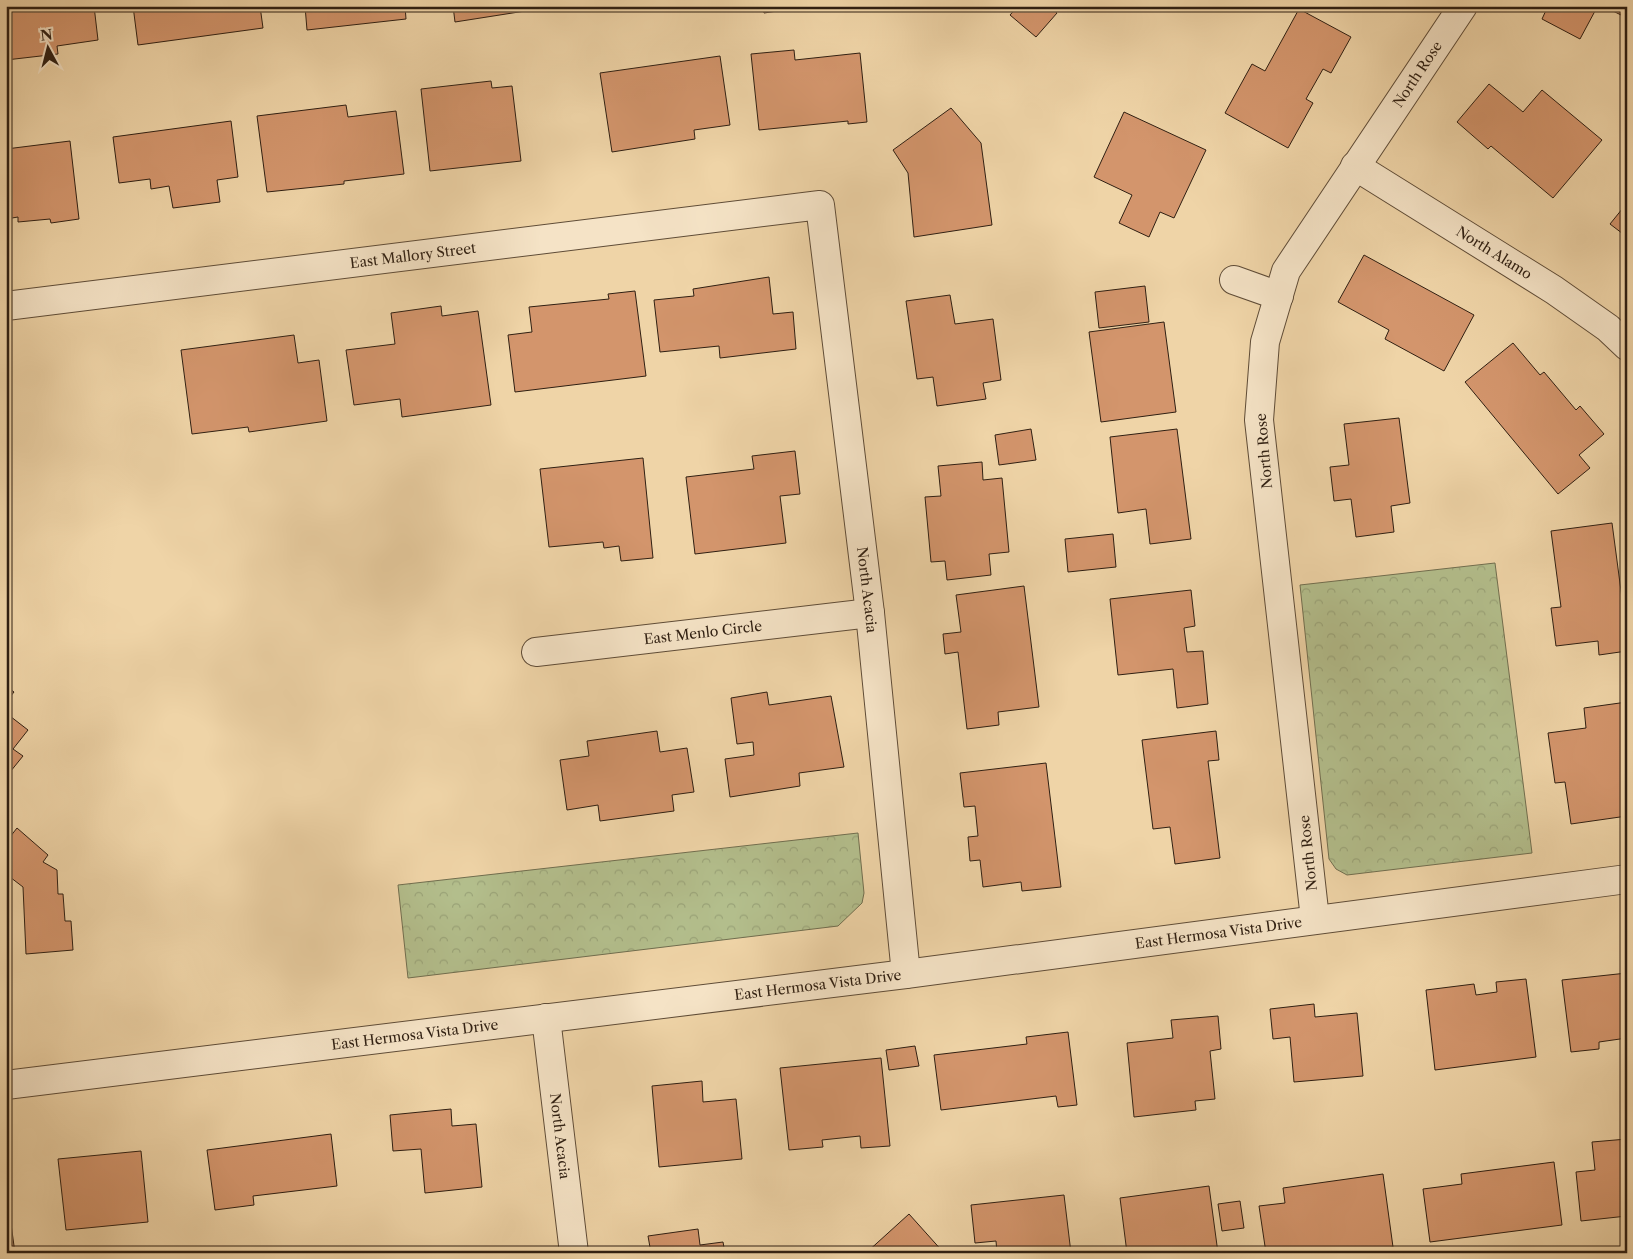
<svg xmlns="http://www.w3.org/2000/svg" width="1633" height="1259" font-family="'Libre Caslon Text',serif">
  <style>
    .forest { fill: url(#forest-crowns); stroke: #716e4f }
    .building { fill: #d3956c; stroke: #2f1f12 }
    .lines { fill: none; stroke-linecap: round; stroke-linejoin: round }
    .minor-casing { stroke: #5f4c37; stroke-width: 30 }
    .minor { stroke: #f5e3c6; stroke-width: 28 }
    .labels { text-anchor: middle; dominant-baseline: central; stroke-width: 4.5; stroke-linejoin: round; paint-order: stroke }
    .street-label { font-size: 14px; fill: #2f1f12; stroke: #f5e3c6 }
  </style>
  <defs>
    <pattern id="forest-crowns" width="20" height="18" patternUnits="userSpaceOnUse" patternTransform="scale(1.25)"><rect width="20" height="18" fill="#b3be8c"/><path d="M2 6a3 3 0 1 1 6 0M12 15a3 3 0 1 1 6 0" fill="none" stroke="#9aa378"/></pattern>
  </defs>
  <rect width="100%" height="100%" fill="#efd4a7"/>
  <filter id="stains"><feTurbulence type="fractalNoise" baseFrequency=".004" numOctaves="4"/><feColorMatrix values="0 0 0 0 .2 0 0 0 0 .09 0 0 0 0 .02 0 0 0 .5 -.17"/></filter>
  <radialGradient id="worn" r=".72"><stop offset=".6" stop-color="#630" stop-opacity="0"/><stop offset="1" stop-color="#630" stop-opacity=".3"/></radialGradient>
  <path class="forest" d="M1495,563L1532,853L1347,875L1336,869L1329,859L1300,585Z
    M858,833L864,893L862,903L838,926L408,978L398,885Z"/>
  <path class="building" d="M6,6H94L98,40L57,46L58,54L6,60Z
    M133,6H260L263,28L138,45Z
    M305,6H405L406,19L307,30Z
    M453,6H537L538,9L455,22Z
    M763,6H810L764,13Z
    M1018,6H1049L1057,13L1036,37L1010,15Z
    M1548,6H1585L1595,11L1580,39L1542,19Z
    M1603,6H1627V18Z
    M1299,9L1351,37L1331,73L1323,69L1306,99L1313,103L1288,148L1225,113L1252,64L1265,71Z
    M794,50L795,60L860,53L867,122L848,124V121L759,130L751,54Z
    M720,56L730,125L694,130L695,139L612,152L600,73Z
    M491,81L492,88L512,86L521,161L430,171L421,89Z
    M1489,84L1523,112L1542,90L1602,140L1553,198L1491,146L1488,149L1457,122Z
    M346,105L348,117L396,111L404,174L344,181V184L267,192L257,116Z
    M951,108L981,143L992,225L914,237L908,173L893,150Z
    M1124,112L1206,150L1174,218L1160,212L1149,237L1119,223L1132,195L1094,177Z
    M231,121L238,177L217,180L220,202L173,208L169,186L151,189L150,179L119,183L113,137Z
    M70,141L79,219L51,223L50,219L18,222V217L6,219V149Z
    M1627,203V237L1610,224Z
    M1364,255L1474,315L1444,371L1385,339L1389,330L1338,302Z
    M769,277L773,314L793,312L796,349L720,358L719,346L660,352L654,300L694,296L693,289Z
    M1145,286L1149,322L1099,328L1095,292Z
    M635,291L646,376L515,392L508,335L532,332L529,307L609,299L608,294Z
    M950,295L955,324L993,319L1001,380L983,383L986,399L937,406L933,377L917,379L906,301Z
    M441,306L442,316L478,311L491,405L402,417L400,399L354,405L346,350L395,344L391,313Z
    M1164,322L1176,412L1101,422L1089,332Z
    M294,335L298,363L319,360L327,421L249,432L248,427L192,434L181,350Z
    M1513,343L1540,375L1544,372L1576,410L1580,406L1604,434L1579,455L1590,468L1558,494L1465,382Z
    M1399,418L1410,503L1391,506L1394,532L1356,537L1351,499L1334,501L1330,467L1349,465L1344,424Z
    M1031,429L1036,460L999,465L995,435Z
    M1177,429L1191,539L1150,544L1146,509L1118,513L1110,437Z
    M795,451L800,494L780,496L786,543L695,554L686,477L754,469L752,456Z
    M643,458L653,558L621,561L619,546L604,548L603,542L549,547L540,469Z
    M982,462L983,480L1002,478L1009,552L989,554L991,575L947,580L945,561L931,562L925,497L941,496L938,466Z
    M1612,523L1623,606H1627V651L1599,655L1598,641L1556,646L1551,608L1561,607L1551,531Z
    M1113,534L1116,567L1068,572L1065,539Z
    M1024,586L1039,707L998,712L999,725L967,729L958,652L945,654L943,634L961,632L956,595Z
    M1191,590L1195,626L1184,628L1187,652L1203,651L1208,704L1177,708L1173,669L1118,675L1110,599Z
    M6,686L14,692L6,702Z
    M767,692L769,705L831,696L844,767L799,773L800,786L730,797L725,759L754,755L753,742L737,744L731,698Z
    M1627,702V816L1571,824L1565,782L1555,783L1548,733L1586,728L1584,708Z
    M6,713L28,730L13,749L23,756L6,777Z
    M657,731L660,752L687,748L694,792L672,795L674,811L600,821L598,805L567,810L560,760L589,756L587,741Z
    M1216,731L1219,760L1208,761L1220,858L1175,864L1170,827L1153,829L1142,740Z
    M1046,763L1061,887L1022,891L1021,882L983,887L980,860L970,861L968,837L978,836L975,806L964,807L960,773Z
    M17,828L48,855L43,862L57,870L58,894H63L65,921H71L73,950L26,954L23,887L6,874V842Z
    M1627,973V1038L1599,1042V1049L1571,1052L1562,980Z
    M1526,979L1536,1057L1435,1070L1426,990L1474,984L1476,995L1497,992L1496,982Z
    M1314,1004L1315,1017L1357,1013L1363,1076L1294,1082L1290,1037L1273,1039L1270,1009Z
    M1218,1016L1221,1049L1210,1051L1215,1099L1195,1101L1196,1110L1134,1117L1127,1043L1173,1038L1171,1020Z
    M1068,1032L1077,1105L1058,1107L1056,1096L941,1110L934,1055L1027,1044L1026,1037Z
    M915,1046L919,1066L889,1070L886,1050Z
    M881,1058L890,1146L861,1148L860,1136L822,1140L823,1147L789,1150L780,1068Z
    M702,1081L703,1102L736,1099L742,1159L659,1167L652,1086Z
    M451,1109L452,1126L476,1124L482,1187L425,1193L421,1149L393,1151L390,1115Z
    M331,1134L337,1186L253,1196L254,1205L215,1210L207,1150Z
    M1627,1139V1216L1581,1221L1576,1172L1595,1170L1592,1142Z
    M141,1151L148,1222L66,1230L58,1159Z
    M1554,1162L1562,1225L1430,1242L1423,1189L1462,1184L1461,1174Z
    M1383,1174L1393,1247L1353,1253H1266L1259,1206L1285,1203L1283,1188Z
    M1209,1186L1218,1253H1127L1120,1198Z
    M6,1188L15,1253H6Z
    M1064,1195L1071,1253H997L996,1241L975,1243L971,1205Z
    M1240,1201L1244,1228L1222,1231L1218,1204Z
    M909,1214L944,1253H866Z
    M698,1229L700,1245L723,1242L725,1253H651L648,1236Z"/>
  <g class="lines">
    <g class="minor-casing">
      <g id="minor">
        <path id="s1" d="M1355,166L1554,290L1608,328L1627,346"/>
        <path d="M1234,280L1279,296"/>
        <path id="s2" d="M6,306L820,205L870,613L906,974"/>
        <path id="s3" d="M536,652L870,613"/>
        <path id="s4" d="M1315,919L1259,420L1265,342L1286,271L1463,6"/>
        <path id="s5" d="M546,1018L574,1253"/>
        <path id="s6" d="M6,1085L906,974L1627,879"/>
      </g>
    </g>
    <use href="#minor" class="minor"/>
  </g>
  <g class="labels">
    <g class="street-label">
      <text stroke="none"><textPath href="#s4" startOffset="891">North Rose</textPath></text>
      <text stroke="none"><textPath href="#s1" startOffset="164">North Alamo</textPath></text>
      <text stroke="none"><textPath href="#s2" startOffset="410">East Mallory Street</textPath></text>
      <text transform="translate(1264 451) rotate(-95)">North Rose</text>
      <text stroke="none"><textPath href="#s2" startOffset="1208">North Acacia</textPath></text>
      <text stroke="none"><textPath href="#s3" startOffset="168">East Menlo Circle</textPath></text>
      <text transform="translate(1308 853) rotate(-96)">North Rose</text>
      <text stroke="none"><textPath href="#s6" startOffset="1222">East Hermosa Vista Drive</textPath></text>
      <text stroke="none"><textPath href="#s6" startOffset="818">East Hermosa Vista Drive</textPath></text>
      <text stroke="none"><textPath href="#s6" startOffset="412">East Hermosa Vista Drive</textPath></text>
      <text stroke="none"><textPath href="#s5" startOffset="119">North Acacia</textPath></text>
    </g>
  </g>
  <rect width="1633" height="1259" fill="none" stroke="#efd4a7" stroke-width="25"/>
  <rect x="8" y="8" width="1618" height="1244" fill="none" stroke="#2f1f12" stroke-width="2.5"/>
  <rect x="12" y="12" width="1608" height="1234" fill="none" stroke="#2f1f12"/>
  <g transform="translate(48 48) rotate(353)" stroke="#f5e3c6" stroke-width="4" paint-order="stroke">
  <path d="M0-4L9 19L0 12L-9 19Z" fill="#2f1f12"/>
  <text y="-8" font-size="14" font-weight="bold" text-anchor="middle" fill="#2f1f12">N</text>
  </g>
  <rect width="100%" height="100%" filter="url(#stains)"/>
  <rect width="100%" height="100%" fill="url(#worn)"/>
</svg>
